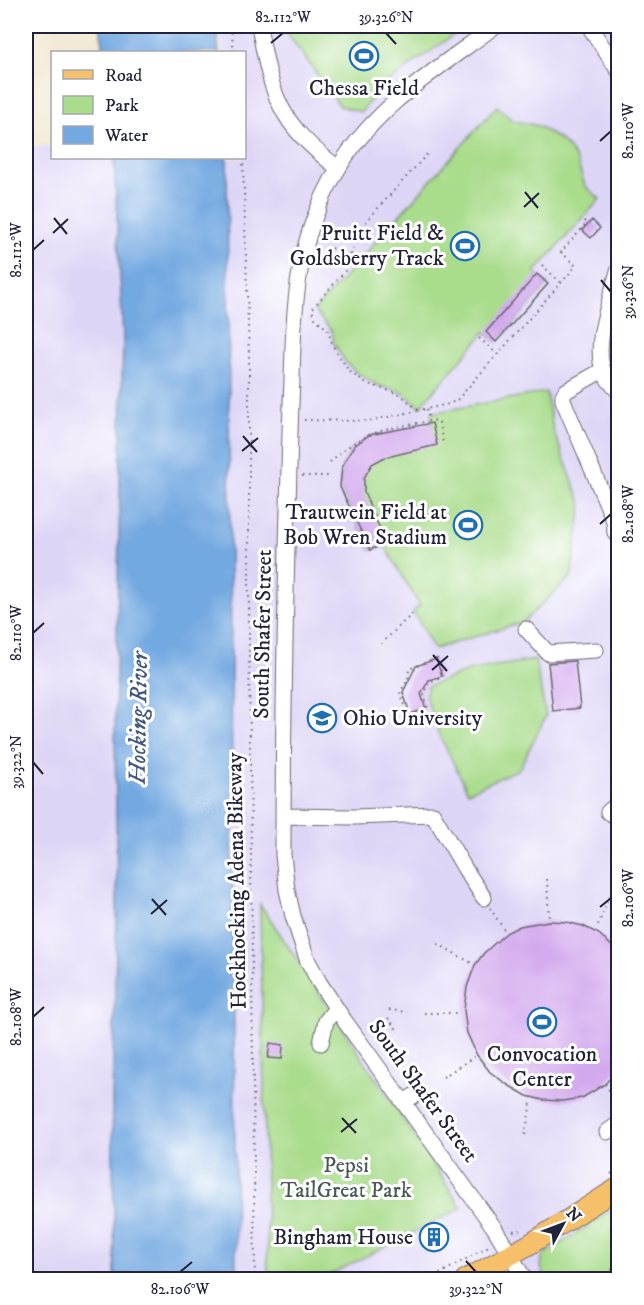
<svg xmlns="http://www.w3.org/2000/svg" width="644" height="1305" font-family="'IM FELL DW Pica',serif">
  <style>
    .built { fill: #ddd5f6 }
    .green { fill: #a9dc8b; stroke: #667f63; stroke-width: 1.5 }
    .water { fill: #73a9e1; stroke: #4a668e; stroke-width: 1.5 }
    .lines { fill: none; stroke-linecap: round; stroke-linejoin: round }
    .stream { stroke: #73a9e1; stroke-width: 3 }
    .building { fill: #d3a9ee }
    .minor-casing { stroke: #6a676f; stroke-width: 17 }
    .major-casing { stroke: #6a676f; stroke-width: 22 }
    .path { stroke: #6a676f; stroke-width: 2; stroke-dasharray: 1.5 4.5; stroke-linecap: butt }
    .minor { stroke: #fff; stroke-width: 15 }
    .major { stroke: #f6c06b; stroke-width: 20 }
    .ticks { fill: none; stroke: #22223b; stroke-width: 2 }
    .labels { text-anchor: middle; dominant-baseline: central; stroke-width: 6; stroke-linejoin: round; paint-order: stroke }
    .poi-label { font-size: 22px; fill: #22223b; stroke: #fff; text-anchor: end }
    .street-label { font-size: 22px; fill: #22223b; stroke: #fff }
    .park-label { font-size: 22px; fill: #4a5a53; stroke: #fff }
    .water-label { font-size: 24px; font-style: italic; fill: #42587d; stroke: #fff }
    .neatline { fill: none; stroke: #22223b; stroke-width: 2 }
    .ticks-label { font-size: 15px; text-anchor: middle; fill: #22223b }
  </style>
  <rect width="100%" height="100%" fill="#fff"/>
  <filter id="ink" filterUnits="userSpaceOnUse"><feTurbulence type="fractalNoise" baseFrequency=".0167" numOctaves="2"/><feDisplacementMap in="SourceGraphic" scale="12" xChannelSelector="R" yChannelSelector="G"/><feConvolveMatrix kernelMatrix="1 2 1 2 8 2 1 2 1" color-interpolation-filters="sRGB"/></filter>
  <filter id="wash" filterUnits="userSpaceOnUse"><feTurbulence type="fractalNoise" baseFrequency=".008" numOctaves="4" result="noise"/><feDisplacementMap in="SourceGraphic" scale="24" xChannelSelector="R" yChannelSelector="G"/><feGaussianBlur stdDeviation="1.35" result="paint"/><feColorMatrix in="noise" values="0 0 0 0 0 0 0 0 0 0 0 0 0 0 0 0 0 1.4 0 .05"/><feComposite in="paint" operator="in"/></filter>
  <g filter="url(#wash)">
    <rect width="100%" height="100%" fill="#f1e8d0"/>
    <path class="built" d="M219,26H618V1279H26V147L52,146V158H244V52H222Z"/>
    <path class="green" d="M282,26H466L382,86L361,112L340,106Z
      M497,106L512,120L538,126L559,139L569,149L577,161L585,186L600,199L535,272L548,284L496,342L485,332L420,407L402,392L379,386L356,372L345,362L334,343L332,331L314,311Z
      M546,392L553,430L582,505L571,577L523,622L434,649L413,611L420,606L385,546L370,550L340,487L342,466L354,446L432,423L431,413Z
      M535,660L546,716L519,769L468,792L438,732L425,695L428,686L471,670Z
      M260,904L462,1208L321,1279H268Z
      M618,1206V1279H546C541,1271 539,1263 544,1254Z"/>
    <path class="water" d="M100,26H216L219,52H104Z
      M114,158H227L236,1279H115L112,1100L117,911L115,727L123,337Z"/>
    <g class="lines">
      <path class="stream" d="M230,809L244,808"/>
    </g>
    <g id="blocks">
      <path class="building" d="M592,220L600,228L591,238L582,230Z
        M537,274L548,284L496,342L486,332Z
        M432,423L437,445L383,458L372,464L364,478V492L386,543L370,550L340,487L342,466L354,446L369,435Z
        M436,659L442,676L429,680L421,694L426,709L410,714L403,692L416,666Z
        M575,661L580,708L553,711L548,663Z
        M549,921L566,922L583,926L599,934L618,952V1069L605,1084L582,1098L562,1101L543,1100L527,1096L508,1085L490,1072L477,1055L467,1033L464,1010L467,987L475,965L484,953L506,933L520,926Z
        M270,1043L283,1045L282,1059L268,1058Z
        M440,1228L446,1239L429,1247L423,1236Z"/>
    </g>
  </g>
  <g filter="url(#ink)">
    <use href="#blocks" fill-opacity="0" stroke="#6a676f" stroke-width="1.5"/>
    <g class="lines">
      <g class="minor-casing">
        <path id="minor" d="M259,26C272,96 278,123 338,168
          M495,26C439,68 374,107 338,169C296,239 294,301 292,380C290,423 289,465 288,508C285,623 283,739 283,855L287,890L293,916L307,959L319,982L344,1020L495,1229L525,1280
          M589,26L618,70
          M618,271C611,299 592,345 604,372C607,380 613,385 618,391
          M603,370L566,391L563,395V400L614,521L615,533L618,532
          M526,629L548,653L596,650
          M618,803L608,812L618,818
          M283,816L354,817L433,814L465,869L484,898
          M321,1043L326,1021L336,1008
          M403,1102L417,1094
          M607,1132L618,1124"/>
      </g>
      <g class="major-casing">
        <path id="major" d="M465,1280L530,1244L618,1188"/>
      </g>
      <path class="path" d="M231,26L234,52
        M243,158L249,358V646L255,1280
        M331,248L348,255L359,265
        M542,265L560,282
        M479,338L497,354
        M427,409L429,421
        M418,410L400,394L365,383L349,371L334,348L327,329L314,317L312,309L345,271L362,226L428,153
        M304,420L369,421L449,404L457,400L576,266L561,252L587,223L582,219
        M330,462C364,429 392,428 436,420L439,422L443,443
        M302,476H332
        M381,644L413,613
        M437,658L443,677L429,682L424,695L428,710L409,716L400,692L408,680L409,669Z
        M547,879L549,921
        M490,908L506,933
        M598,925L611,893
        M438,944L475,965
        M389,1010L407,1012
        M424,1013H458
        M388,1018L399,1032
        M443,1077L477,1055
        M605,1084L618,1104
        M525,1135L531,1103
        M611,1174L618,1169
        M513,1231L522,1230
        M429,1280L489,1246
        M605,1280L618,1260"/>
      <use href="#minor" class="minor"/>
      <use href="#major" class="major"/>
    </g>
  </g>
  <path class="ticks" d="M386,33L396,44M271,43L283,33M600,141L611,131M525,192L538,208M524,207L539,193M54,218L67,234M53,233L68,219M33,250L44,240M601,280L611,292M243,436L257,452M242,451L258,438M600,524L611,514M33,633L44,623M433,655L447,671M432,670L448,656M33,762L43,774M152,899L166,915M600,907L611,898M151,914L167,900M33,1017L44,1007M342,1118L356,1133M341,1132L357,1119M466,1261L476,1272M180,1272L192,1262"/>
  <defs>
    <g id="stadium-ring" transform="scale(1.5)"><circle r="9.5" fill="#fff" stroke="#1f6fb2" stroke-width="1.5"/><path d="M0-5a6.5 5 0 1 0 0 10a6.5 5 0 1 0 0-10ZM-3.5-1.8h7v3.6h-7Z" fill="#1f6fb2"/></g>
    <g id="university-ring" transform="scale(1.5)"><circle r="9.5" fill="#fff" stroke="#1f6fb2" stroke-width="1.5"/><path d="M0-5L7-2L0 1L-7-2ZM-4 1L0 2.5L4 1V4Q0 6-4 4Z" fill="#1f6fb2"/></g>
    <g id="building-ring" transform="scale(1.5)"><circle r="9.5" fill="#fff" stroke="#1f6fb2" stroke-width="1.5"/><path d="M-4-6H4V6H1V3H-1V6H-4ZM-2.5-4.3h1.7v1.8h-1.7ZM.8-4.3h1.7v1.8H.8ZM-2.5-1h1.7V.8h-1.7ZM.8-1h1.7V.8H.8Z" fill="#1f6fb2"/></g>
  </defs>
  <g fill-rule="evenodd">
    <use href="#stadium-ring" x="364" y="56"/>
    <use href="#stadium-ring" x="465" y="246"/>
    <use href="#stadium-ring" x="468" y="525"/>
    <use href="#university-ring" x="322" y="718"/>
    <use href="#stadium-ring" x="542" y="1022"/>
    <use href="#building-ring" x="434" y="1237"/>
  </g>
  <g class="labels">
    <g class="poi-label">
      <text x="364" y="88" text-anchor="middle">Chessa Field</text>
      <text x="444" y="233">Pruitt Field &amp;<tspan x="444" dy="25">Goldsberry Track</tspan></text>
      <text x="447" y="512">Trautwein Field at<tspan x="447" dy="25">Bob Wren Stadium</tspan></text>
      <text x="343" y="718" text-anchor="start">Ohio University</text>
      <text x="542" y="1054" text-anchor="middle">Convocation<tspan x="542" dy="25">Center</tspan></text>
      <text x="413" y="1237">Bingham House</text>
    </g>
    <g class="street-label">
      <text transform="translate(263 634) rotate(-89)">South Shafer Street</text>
      <text transform="translate(237 881) rotate(-91)">Hockhocking Adena Bikeway</text>
      <text transform="translate(423 1091) rotate(54)">South Shafer Street</text>
    </g>
    <g class="park-label">
      <text x="346" y="1165">Pepsi<tspan x="346" dy="25">TailGreat Park</tspan></text>
    </g>
    <g class="water-label">
      <text transform="translate(139 718) rotate(-89)">Hocking River</text>
    </g>
  </g>
  <rect width="644" height="1305" fill="none" stroke="#fff" stroke-width="66"/>
  <rect x="51" y="51" width="195" height="108" fill="#ffffff" stroke="#a7a7b1" stroke-width="1.5"/>
  <rect x="63" y="70" width="30" height="9" fill="#f6c06b" stroke="#a7a7b1" stroke-width="1.5"/>
  <text x="105" y="81" font-size="18" fill="#22223b">Road</text>
  <rect x="63" y="96" width="30" height="18" fill="#a9dc8b" stroke="#a7a7b1" stroke-width="1.5"/>
  <text x="105" y="111" font-size="18" fill="#22223b">Park</text>
  <rect x="63" y="126" width="30" height="18" fill="#73a9e1" stroke="#a7a7b1" stroke-width="1.5"/>
  <text x="105" y="141" font-size="18" fill="#22223b">Water</text>
  <g transform="translate(563 1224) rotate(49)" stroke="#ffffff" stroke-width="4.5" paint-order="stroke">
  <path d="M0-4.5L10 22L0 15L-10 22Z" fill="#22223b"/>
  <text y="-9" font-size="16" font-weight="bold" text-anchor="middle" fill="#22223b">N</text>
  </g>
  <rect x="33" y="33" width="578" height="1239" class="neatline"/>
  <g class="ticks-label">
    <text x="283" y="22">82.112°W</text>
    <text x="386" y="22">39.326°N</text>
    <text transform="translate(628 131) rotate(-90)" y="5">82.110°W</text>
    <text transform="translate(16 250) rotate(-90)" y="5">82.112°W</text>
    <text transform="translate(628 292) rotate(-90)" y="5">39.326°N</text>
    <text transform="translate(628 514) rotate(-90)" y="5">82.108°W</text>
    <text transform="translate(16 633) rotate(-90)" y="5">82.110°W</text>
    <text transform="translate(16 762) rotate(-90)" y="5">39.322°N</text>
    <text transform="translate(628 898) rotate(-90)" y="5">82.106°W</text>
    <text transform="translate(16 1017) rotate(-90)" y="5">82.108°W</text>
    <text x="180" y="1294">82.106°W</text>
    <text x="476" y="1294">39.322°N</text>
  </g>
</svg>
